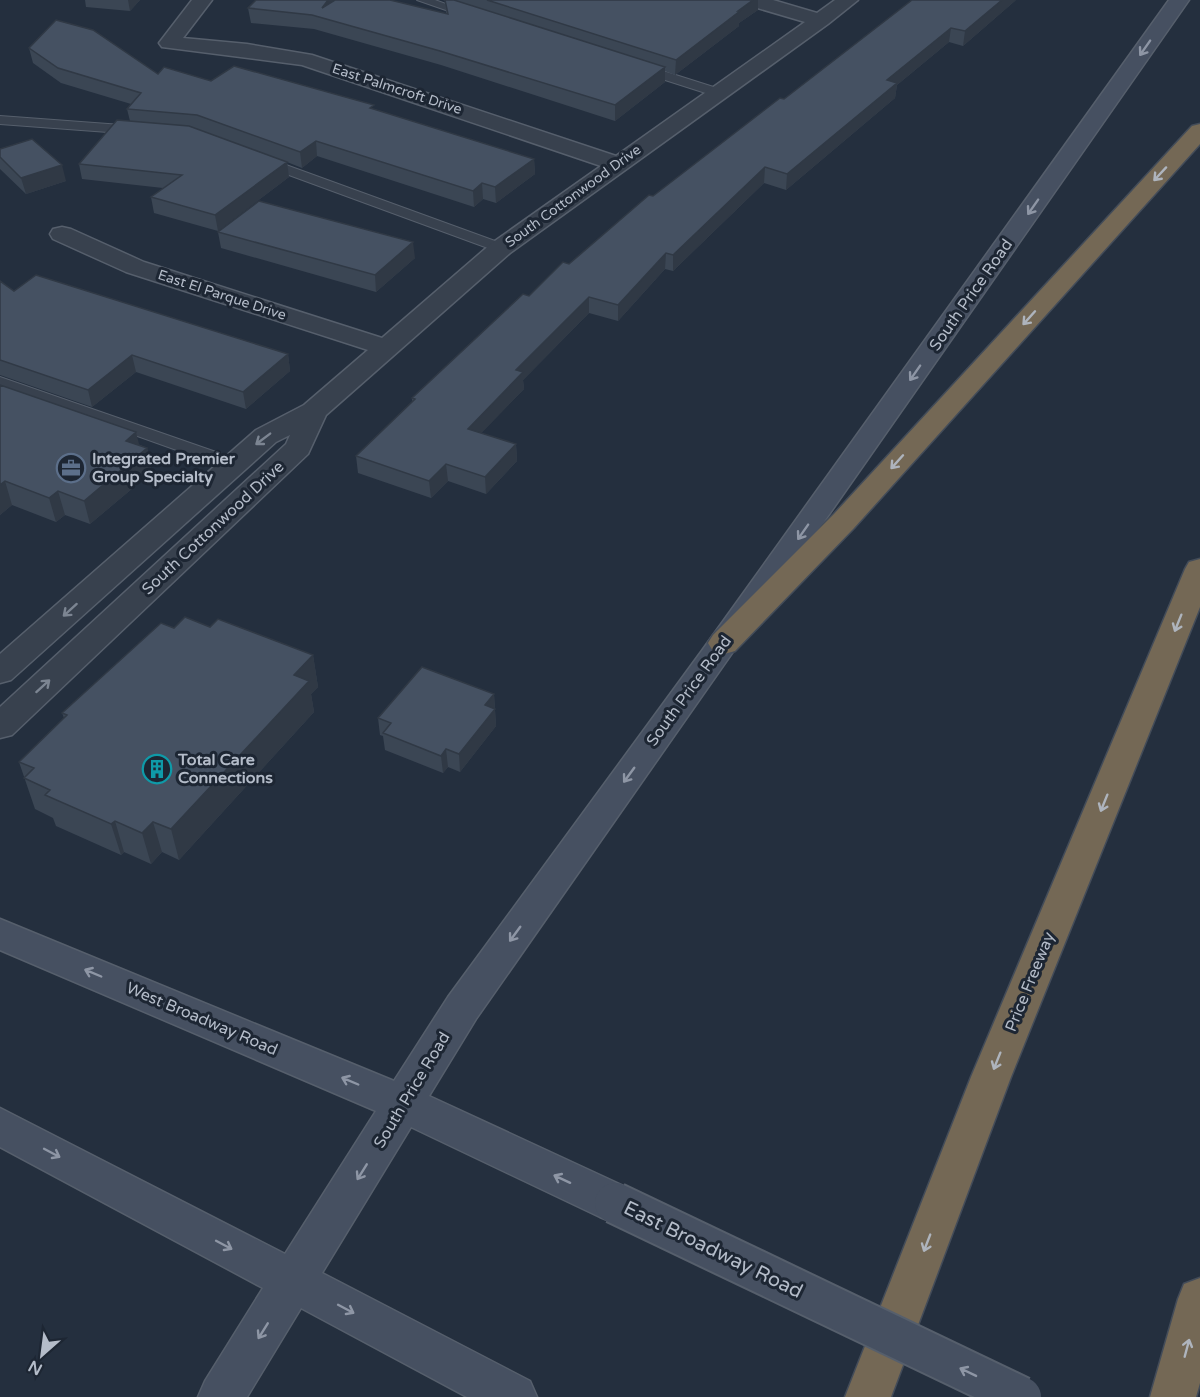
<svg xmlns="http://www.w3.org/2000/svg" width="1200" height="1397" font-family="'Varela Round',sans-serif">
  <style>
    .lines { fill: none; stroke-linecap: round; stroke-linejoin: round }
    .lane-casing { stroke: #565f6c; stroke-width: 2 }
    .street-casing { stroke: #565f6c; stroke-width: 3 }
    .secondary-casing { stroke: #565f6c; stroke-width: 3 }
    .highway-casing { stroke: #434c59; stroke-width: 3 }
    .lane { fill: #38414e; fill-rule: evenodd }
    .street { fill: #38414e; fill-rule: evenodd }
    .secondary { fill: #465061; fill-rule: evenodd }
    .highway { fill: #746855; fill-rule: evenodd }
    .secondary-bridge-casing { stroke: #565f6c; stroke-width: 44; stroke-linecap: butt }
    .secondary-bridge { stroke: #465061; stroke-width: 40 }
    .wall { fill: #3b4654 }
    .shaded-wall { fill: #303945 }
    .building { fill: #455162; stroke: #303945; stroke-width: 1.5 }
    .oneway { stroke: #8e96a5 }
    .oneway2 { stroke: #aeb4bd }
    .oneway3 { stroke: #7c8592 }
    .labels { text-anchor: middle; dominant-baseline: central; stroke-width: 6; stroke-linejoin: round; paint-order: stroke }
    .far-street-label { font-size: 14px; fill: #b4bcc9; stroke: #1d2633 }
    .street-label { font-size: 16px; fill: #b4bcc9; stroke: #1d2633 }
    .poi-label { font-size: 16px; font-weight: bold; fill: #b4bcc9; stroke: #1d2633; text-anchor: start }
    .near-street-label { font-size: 20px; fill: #b4bcc9; stroke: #1d2633 }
  </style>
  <rect width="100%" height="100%" fill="#242f3e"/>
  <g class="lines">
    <g class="lane-casing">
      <path id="lane" d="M417,0H435L476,15L466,17Z
        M641,64L723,90L725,93L719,97L715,96L637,71L635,68Z
        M0,116L135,126L142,130L135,134L0,124Z
        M264,157L506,245L508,248L501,252L496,251L259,164L257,161Z
        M0,377L239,460L241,464L239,468H227L0,387Z"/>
    </g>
    <g class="street-casing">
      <path id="street" d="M192,0H212L183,38L247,44L312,55L616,156L805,22L744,4L741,0H773L817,13L835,0H858L828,24L510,253L326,415L308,454L12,735L0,738V707L286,444L290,435L276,442L11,680L0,683V654L256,430L304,405L368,350L126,272L53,239L50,234L53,229L62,227L71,229L144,262L382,338L492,243L601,166L302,65L162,47L159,43Z"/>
    </g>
    <g class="secondary-casing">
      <path id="secondary" d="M1169,0H1189L476,1019L429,1096L630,1189L636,1203L630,1217L615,1223L600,1217L411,1127L322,1273L530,1381L537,1397H467L301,1308L247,1397H198L205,1381L263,1288L0,1147V1108L285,1254L376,1111L0,950V919L394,1081L448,997L701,652Z"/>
    </g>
    <g class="highway-casing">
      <path id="highway" d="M1200,124V144L854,528L735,651L724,654L713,651L708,643L713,635L834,514L1192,126Z
        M1200,559V607L1011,1077L891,1397H845L971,1077L1185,569L1189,562Z
        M1200,1278V1383L1196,1397H1150L1178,1299L1184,1284Z"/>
    </g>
    <use href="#lane" class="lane"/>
    <use href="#street" class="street"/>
    <use href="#secondary" class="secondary"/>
    <use href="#highway" class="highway"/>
    <g class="secondary-bridge-casing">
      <path id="secondary-bridge" d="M615,1203L1021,1397"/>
    </g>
    <use href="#secondary-bridge" class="secondary-bridge"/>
  </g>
  <path class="wall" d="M85,0H140L130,11L86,7Z
    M443,0H758V10L739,23V26L675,75L665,71V82L615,121L441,65L314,29L251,23L248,8L446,13L445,1Z
    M1016,0L963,46L949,42L897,85L895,98L786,190L764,183L673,271L665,269L618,321L589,313L523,380L524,389L481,433L516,444L517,461L486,494L448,481L431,498L358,473L356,456L412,402V398L529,296L653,196L784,99Z
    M29,48L158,74L211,81L374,109L534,159L535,174L496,203L483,199L474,207L317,156L302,168L287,162L289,177L218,231L154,213L151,197L163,188L82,179L79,164L130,121L127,109L131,104L61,83L33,63Z
    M0,149L66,181L26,194L0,169Z
    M218,232L415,258L376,292L221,248Z
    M0,281L14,291L288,354L290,371L246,409L136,372L92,407L0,375Z
    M0,385L147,448L152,472L90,524L65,515L56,522L12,505L0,515Z
    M210,627L313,655L318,687L311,694L314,712L179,860L162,852L151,864L124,852L121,855L56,826L53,818L35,809L19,762L64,718L62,713L174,628Z
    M494,694L496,726L460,772L448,767L443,773L385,750L383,736L380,735L378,718Z"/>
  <path class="shaded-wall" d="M128,0H140L130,11Z
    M328,0H342L322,8Z
    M753,0H758V10L739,23V26L675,75L676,60L738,11Z
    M1002,0H1016L963,46L965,31Z
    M951,28L949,42L897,85L895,98L786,190L787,174L887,80Z
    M665,67V82L615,121V105Z
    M316,141L317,156L302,168L300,152Z
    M534,159L535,174L496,203L495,187Z
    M287,162L289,177L218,231L215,215Z
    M62,165L66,181L26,194L21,178Z
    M765,167L764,183L673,271V255Z
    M482,183L483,199L474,207L473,191Z
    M413,242L415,258L376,292L375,275Z
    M666,253L665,269L618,321V305Z
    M589,297V313L523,380L524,389L469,446L468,429L516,370Z
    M288,354L290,371L246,409L243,392Z
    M132,355L136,372L92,407L88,390Z
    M136,432L141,452L147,448L152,472L90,524L84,501L126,441Z
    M516,444L517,461L486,494L485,477Z
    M446,464L448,481L431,498L429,481Z
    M5,481L12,505L0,515V485Z
    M58,491L65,515L56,522L49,498Z
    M313,655L318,687L311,694L314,712L179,860L171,829L294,675Z
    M494,694L496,726L460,772L459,754L485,705Z
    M446,749L448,767L443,773L441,756Z
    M115,821L124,852L121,855L111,824Z
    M153,822L162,852L151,864L142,833Z"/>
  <path class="building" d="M256,0H328L322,8L335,0H390L448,14L445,0H454L665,67L615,105L440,51L312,15L248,8Z
    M487,0H753L738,11H740L676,60Z
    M912,0H1002L965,31L951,28L887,80L897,83L787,174L765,167L673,255L666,253L618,305L589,297L516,370L523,372L468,429L516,444L485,477L446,464L429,481L356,456L415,399L412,398L523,294L529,296L563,262L569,264L649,195L653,196L780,98L784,99Z
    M56,20L93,30L158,74L164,67L211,81L234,66L374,105L370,108L534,159L495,187L482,183L473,191L316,141L300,152L197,115L127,109L141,93L58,68L29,48Z
    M117,120L189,126L287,162L215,215L151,197L182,175L79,164Z
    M32,139L62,165L21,178L0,157V149Z
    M259,201L413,242L375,275L218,232Z
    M36,275L288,354L243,392L132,355L88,390L0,360V281L14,291Z
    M0,385L136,432L126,441L147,448L84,501L58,491L49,498L5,481L0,485Z
    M185,617L210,627L218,619L313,655L294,675L309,681L171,829L153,822L142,833L115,821L111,824L45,795L50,790L24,778L34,768L19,762L67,715L62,713L161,623L174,628Z
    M422,667L494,694L485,705L495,709L459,754L446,749L441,756L383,733L391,723L378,718Z"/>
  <defs><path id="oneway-shaft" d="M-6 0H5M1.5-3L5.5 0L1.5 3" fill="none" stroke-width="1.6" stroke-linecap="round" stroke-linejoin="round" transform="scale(1.5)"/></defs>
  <g class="oneway">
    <use href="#oneway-shaft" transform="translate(1145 48) rotate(125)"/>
    <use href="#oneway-shaft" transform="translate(1033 207) rotate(125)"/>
    <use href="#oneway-shaft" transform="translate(915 373) rotate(125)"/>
    <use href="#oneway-shaft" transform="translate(803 532) rotate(125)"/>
    <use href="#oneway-shaft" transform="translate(629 775) rotate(126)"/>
    <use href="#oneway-shaft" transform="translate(515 934) rotate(126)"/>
    <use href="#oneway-shaft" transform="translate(93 973) rotate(-157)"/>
    <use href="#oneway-shaft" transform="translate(350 1081) rotate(-157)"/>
    <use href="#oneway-shaft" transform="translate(52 1153) rotate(28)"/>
    <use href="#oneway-shaft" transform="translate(362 1172) rotate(122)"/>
    <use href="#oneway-shaft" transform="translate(562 1179) rotate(-155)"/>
    <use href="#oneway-shaft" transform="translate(224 1245) rotate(28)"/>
    <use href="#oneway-shaft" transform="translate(346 1309) rotate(28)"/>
    <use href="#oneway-shaft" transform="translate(263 1331) rotate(122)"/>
    <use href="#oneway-shaft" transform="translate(968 1372) rotate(-154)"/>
  </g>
  <g class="oneway2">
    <use href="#oneway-shaft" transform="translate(1160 174) rotate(133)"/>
    <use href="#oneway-shaft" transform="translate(1029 318) rotate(132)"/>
    <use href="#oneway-shaft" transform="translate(897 462) rotate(132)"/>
    <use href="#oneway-shaft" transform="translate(1178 623) rotate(112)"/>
    <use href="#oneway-shaft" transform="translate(1104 803) rotate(112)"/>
    <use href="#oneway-shaft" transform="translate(997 1061) rotate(112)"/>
    <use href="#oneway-shaft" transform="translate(927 1243) rotate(111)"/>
    <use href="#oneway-shaft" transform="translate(1187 1348) rotate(-75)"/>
  </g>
  <g class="oneway3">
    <use href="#oneway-shaft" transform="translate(263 439) rotate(143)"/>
    <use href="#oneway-shaft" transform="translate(70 610) rotate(138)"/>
    <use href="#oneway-shaft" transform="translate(43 686) rotate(-42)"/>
  </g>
  <defs>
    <g id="office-ring" transform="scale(1.5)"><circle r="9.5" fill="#1d2633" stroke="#5c6f8a" stroke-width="1.5"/><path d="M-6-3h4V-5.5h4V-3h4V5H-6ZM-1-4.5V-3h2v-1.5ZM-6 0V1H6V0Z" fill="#5c6f8a"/></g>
    <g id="building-ring" transform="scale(1.5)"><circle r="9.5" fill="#1d2633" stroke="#0f9aa8" stroke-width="1.5"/><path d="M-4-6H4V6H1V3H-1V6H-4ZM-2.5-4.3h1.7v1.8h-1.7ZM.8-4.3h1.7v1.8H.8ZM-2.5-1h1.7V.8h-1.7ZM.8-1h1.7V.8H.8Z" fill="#0f9aa8"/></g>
  </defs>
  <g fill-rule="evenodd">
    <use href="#office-ring" x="71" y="468"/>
    <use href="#building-ring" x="157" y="769"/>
  </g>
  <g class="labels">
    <g class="far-street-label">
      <text transform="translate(397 89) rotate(18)">East Palmcroft Drive</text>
      <text transform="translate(573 196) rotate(-36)">South Cottonwood Drive</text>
      <text transform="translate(222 295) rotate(18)">East El Parque Drive</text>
    </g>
    <g class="street-label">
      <text transform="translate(971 295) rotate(-55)">South Price Road</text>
      <text transform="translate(213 528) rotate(-43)">South Cottonwood Drive</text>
      <text transform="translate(689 691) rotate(-54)">South Price Road</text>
      <text transform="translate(1030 982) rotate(-68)">Price Freeway</text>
      <text transform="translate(202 1019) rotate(23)">West Broadway Road</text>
      <text transform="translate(412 1090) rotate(-59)">South Price Road</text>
    </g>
    <g class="poi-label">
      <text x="92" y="459">Integrated Premier<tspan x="92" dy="18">Group Specialty</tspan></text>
      <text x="178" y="760">Total Care<tspan x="178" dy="18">Connections</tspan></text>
    </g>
    <g class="near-street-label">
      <text transform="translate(713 1250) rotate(26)">East Broadway Road</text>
    </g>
  </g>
  <g transform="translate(42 1355) rotate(208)" stroke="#1d2633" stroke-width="4.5" paint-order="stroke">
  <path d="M0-4.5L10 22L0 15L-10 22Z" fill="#b4bcc9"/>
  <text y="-9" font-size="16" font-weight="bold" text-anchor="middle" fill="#b4bcc9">N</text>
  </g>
</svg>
